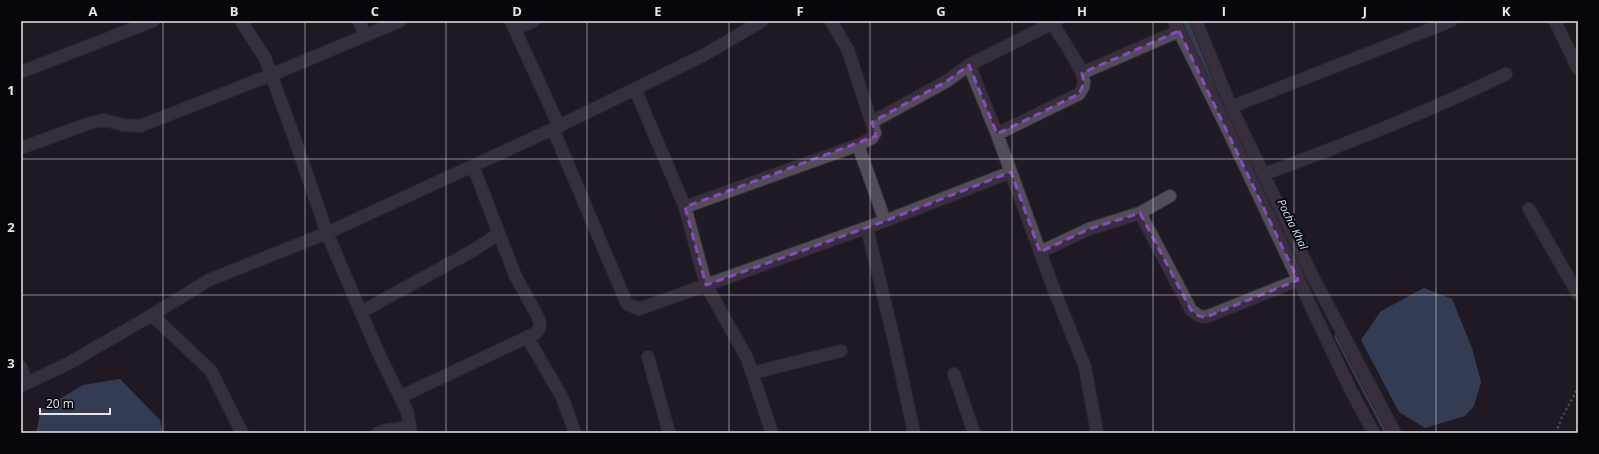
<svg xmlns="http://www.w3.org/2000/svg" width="1599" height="454" font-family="'Open Sans',sans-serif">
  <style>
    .water { fill: #4b668d }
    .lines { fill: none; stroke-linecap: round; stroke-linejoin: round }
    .stream { stroke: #4b668d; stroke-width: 7 }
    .minor-casing { stroke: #3a363f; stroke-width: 14 }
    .path { stroke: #88838c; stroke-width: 2.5; stroke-dasharray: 2 3; stroke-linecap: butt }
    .minor { stroke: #534d59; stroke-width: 12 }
    .marked { fill: none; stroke: #8b48c6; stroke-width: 3; stroke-dasharray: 8 5; stroke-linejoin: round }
    .grid { fill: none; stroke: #e8e4eb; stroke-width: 1; stroke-opacity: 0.55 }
    .labels { text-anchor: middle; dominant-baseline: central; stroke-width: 4; stroke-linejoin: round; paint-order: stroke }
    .water-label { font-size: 11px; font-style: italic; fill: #d2e3fd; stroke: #08060b }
    .neatline { fill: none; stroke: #e8e4eb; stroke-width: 1.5 }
    .grid-label { font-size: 13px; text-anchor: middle; font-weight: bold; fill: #e8e4eb }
  </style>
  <rect width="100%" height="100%" fill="#201a25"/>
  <path class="water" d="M1424,288L1452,299L1472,348L1481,382L1474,406L1465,416L1425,428L1399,412L1361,340L1381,311Z
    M120,379L160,420L163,433H36L41,410L83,385Z"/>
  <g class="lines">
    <path class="stream" d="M1186,21L1218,90
      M1259,178L1287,239L1306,275
      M1338,337L1388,433"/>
    <g class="minor-casing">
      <path id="minor" d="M241,21L265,58L293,134L327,233L377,350L407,411L411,433
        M359,21L365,36
        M511,21L559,126
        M1174,21L1225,124L1350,389L1374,433
        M1196,21L1231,107L1313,277L1395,433
        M1555,21L1578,69
        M515,29L533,21
        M969,65L997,134L1054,290L1085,367L1097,433
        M21,72L153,21
        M1082,73L1179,31
        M635,89L685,207L706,285L747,358L772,433
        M1231,107L1451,21
        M872,122L947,81L969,65L1057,21
        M553,129L627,304L639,309L885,221L1011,172
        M997,134L1079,94C1082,90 1084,87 1084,82C1083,68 1060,36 1052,23
        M858,145L885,221
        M21,148L90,123L104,120L123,125L140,126L271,75L400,21
        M1264,174C1347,144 1427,112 1506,74
        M685,207L858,145L872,138L875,133L848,50L831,21
        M1529,209L1578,294
        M1140,213L1191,310L1199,316L1206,317L1298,280
        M867,228L894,340L914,433
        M1040,252L1089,229L1140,213L1170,196
        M361,312L474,250L498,234
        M152,315L211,371L242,433
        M527,337L562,397L575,433
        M648,357L669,433
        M21,367L27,383
        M752,373L841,351
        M954,374L974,433
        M21,386L69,363L152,315L209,280L327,233L553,129L704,55L762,21
        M400,397L536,333L540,327L539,319L515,275L473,166
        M378,433L387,430L410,427"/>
    </g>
    <path class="path" d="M1556,433L1561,419L1578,388"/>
    <use href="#minor" class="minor"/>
  </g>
  <path d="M0 0H1599V454H0ZM1179,31L1298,280L1206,317L1199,316L1191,310L1140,213L1089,229L1040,252L1011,172L885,221L706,285L685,207L876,136L872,122L947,81L969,65L997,134L1079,94L1084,83L1082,73Z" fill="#201a25" fill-opacity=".55" fill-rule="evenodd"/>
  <path class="marked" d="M1179,31L1298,280L1206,317L1199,316L1191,310L1140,213L1089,229L1040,252L1011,172L885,221L706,285L685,207L876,136L872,122L947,81L969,65L997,134L1079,94L1084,83L1082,73Z"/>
  <path class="grid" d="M163,21V433M305,21V433M446,21V433M587,21V433M729,21V433M870,21V433M1012,21V433M1153,21V433M1294,21V433M1436,21V433M21,159H1578M21,295H1578"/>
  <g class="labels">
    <g class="water-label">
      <text transform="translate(1293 224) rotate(64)">Pocha Khal</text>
    </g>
  </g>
  <rect width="1599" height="454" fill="none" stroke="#08060b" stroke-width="44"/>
  <path d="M40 408v6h70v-6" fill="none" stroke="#e8e4eb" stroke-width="2"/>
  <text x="46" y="408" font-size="12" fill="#e8e4eb" stroke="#08060b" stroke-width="3" paint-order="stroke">20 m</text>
  <rect x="22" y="22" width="1555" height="410" class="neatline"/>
  <g class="grid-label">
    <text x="93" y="16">A</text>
    <text x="234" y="16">B</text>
    <text x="375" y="16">C</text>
    <text x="517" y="16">D</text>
    <text x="658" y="16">E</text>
    <text x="800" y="16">F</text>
    <text x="941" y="16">G</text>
    <text x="1082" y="16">H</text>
    <text x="1224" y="16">I</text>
    <text x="1365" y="16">J</text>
    <text x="1506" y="16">K</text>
    <text x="11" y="95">1</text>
    <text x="11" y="232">2</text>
    <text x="11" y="368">3</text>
  </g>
</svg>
